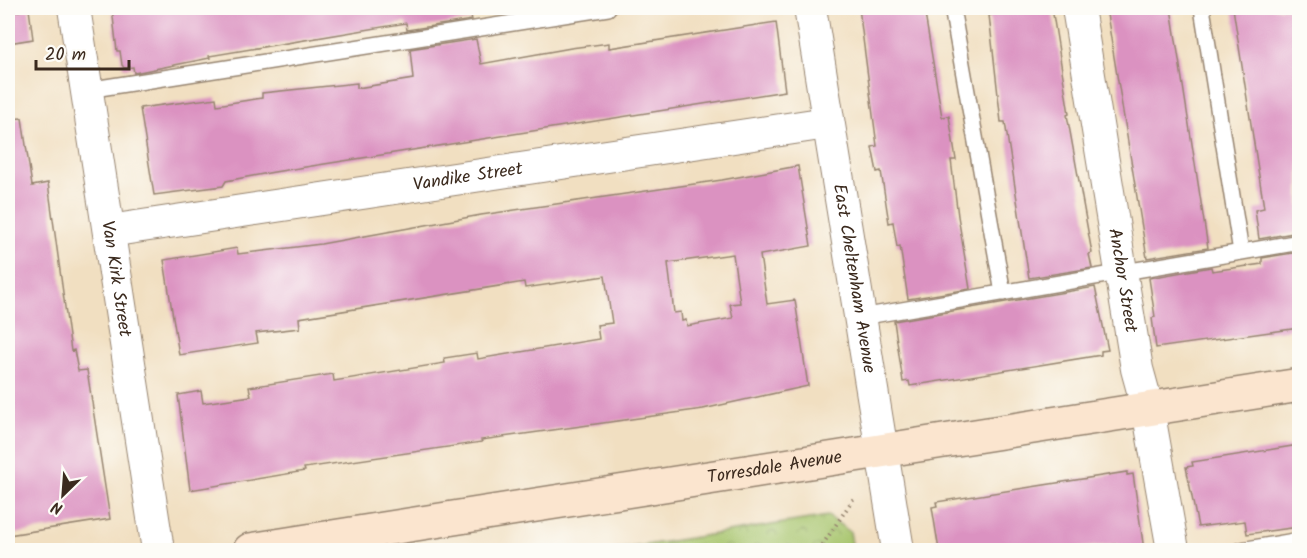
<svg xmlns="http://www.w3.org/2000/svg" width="1307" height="558" font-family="Kalam,sans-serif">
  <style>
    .park { fill: url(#park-crowns); stroke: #717846; stroke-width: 1.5 }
    .building { fill: #db92c1; fill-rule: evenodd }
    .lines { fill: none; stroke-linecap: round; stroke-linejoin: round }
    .lane-casing { stroke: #968470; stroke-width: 18 }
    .street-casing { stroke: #968470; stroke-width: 34 }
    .secondary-casing { stroke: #968470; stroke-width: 36 }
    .path { stroke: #968470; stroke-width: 4; stroke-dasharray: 1.5 4.5; stroke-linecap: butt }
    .lane { stroke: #fff; stroke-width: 15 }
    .street { stroke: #fff; stroke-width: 32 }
    .secondary { stroke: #fbe5cf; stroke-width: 33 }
    .labels { text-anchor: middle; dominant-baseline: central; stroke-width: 5; stroke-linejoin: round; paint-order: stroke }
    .street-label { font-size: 18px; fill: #3b2a1e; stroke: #fdfcf7 }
  </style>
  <defs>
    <pattern id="park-crowns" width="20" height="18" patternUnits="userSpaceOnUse" patternTransform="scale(1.5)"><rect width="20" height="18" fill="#a7c56d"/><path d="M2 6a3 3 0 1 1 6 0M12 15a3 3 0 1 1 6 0" fill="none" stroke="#89a059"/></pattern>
  </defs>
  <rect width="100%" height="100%" fill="#fdfcf7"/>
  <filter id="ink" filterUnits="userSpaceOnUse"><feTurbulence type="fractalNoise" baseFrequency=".0167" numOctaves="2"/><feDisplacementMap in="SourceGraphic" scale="12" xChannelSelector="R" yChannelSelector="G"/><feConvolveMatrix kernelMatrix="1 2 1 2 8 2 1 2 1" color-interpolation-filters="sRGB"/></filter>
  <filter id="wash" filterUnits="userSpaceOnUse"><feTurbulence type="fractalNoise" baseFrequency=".008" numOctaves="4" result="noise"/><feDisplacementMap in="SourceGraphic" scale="24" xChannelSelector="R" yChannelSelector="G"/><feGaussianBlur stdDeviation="1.35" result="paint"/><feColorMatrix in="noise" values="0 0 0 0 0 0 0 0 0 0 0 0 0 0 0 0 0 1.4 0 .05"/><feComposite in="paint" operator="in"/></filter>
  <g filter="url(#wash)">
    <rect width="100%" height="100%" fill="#f1dfc1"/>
    <path class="park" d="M828,516L850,532L853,550H615Z"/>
    <g id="blocks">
      <path class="building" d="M112,8H469L472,20L407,30L406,23L209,56L210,58L134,73L133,67L124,68L122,65L120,51H117Z
        M859,8H924L942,117L949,116L956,160H951L958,216L970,289L908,299L900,246L897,247L893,222L889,223L881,171L877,172L872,147L877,146Z
        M1010,8H1052L1069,114L1067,115L1092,253L1089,254L1092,268L1029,278L1005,122H1001L989,15H991L990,10Z
        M1106,8H1171L1208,248L1147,258Z
        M1233,8H1299V232L1259,239L1255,210L1264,208Z
        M29,9L33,39L8,43V13Z
        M776,22L785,91L274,172L226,181L223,186L154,195L140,108L216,98L217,105L262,98V93L357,83V88L413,79L410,49L476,39L481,64L571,48L609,43V48Z
        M22,118L32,186L48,183L71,351L74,350L78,371L87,370L110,519L8,535V119Z
        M798,166L811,246L760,255L767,304L795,300L808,386L703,409L481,440L482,442L304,468L305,471L190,490L178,395L201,391L203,403L251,396L249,387L333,374L334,381L445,363L444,358L477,353L478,359L599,339L597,325L612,323L605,276L525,288L524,282L299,318L300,328L256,333L258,343L179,355L164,260L237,248L238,254L321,244L481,215L722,180ZM733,254L740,303L730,304L733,318L687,326L686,320L682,321L681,312L674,313L668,263Z
        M1299,252V328L1156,348L1152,318L1155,317L1149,278L1211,267L1212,271L1262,264V258Z
        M1095,287L1108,350L1101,351V355L910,386L909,381L903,382L894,321Z
        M1299,445V527L1247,534L1245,521L1198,527L1186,467L1193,466L1192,462Z
        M1127,472V475L1133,474L1144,550H1119L1118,544L1063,550H939L932,507L937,506L936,502Z"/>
    </g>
  </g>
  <g filter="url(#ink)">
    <use href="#blocks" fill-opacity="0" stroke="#968470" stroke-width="1.5"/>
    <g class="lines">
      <g class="lane-casing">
        <path id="lane" d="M952,8L1003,293
          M1202,8L1241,252
          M87,90L608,8
          M861,317L1300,242
          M1241,550L1300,540"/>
      </g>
      <g class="street-casing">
        <g id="street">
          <path id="s1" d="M74,8L158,550"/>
          <path id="s2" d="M810,8L898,550"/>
          <path id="s3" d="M1078,8L1137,369L1148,409L1173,550"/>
          <path id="s4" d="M109,231L827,123"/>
        </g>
      </g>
      <g class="secondary-casing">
        <g id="secondary">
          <path id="s5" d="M250,550L1300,385"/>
        </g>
      </g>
      <path class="path" d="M819,550L854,498"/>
      <use href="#lane" class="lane"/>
      <use href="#street" class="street"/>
      <use href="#secondary" class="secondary"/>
    </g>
  </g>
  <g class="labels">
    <g class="street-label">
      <text stroke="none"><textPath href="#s4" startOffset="363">Vandike Street</textPath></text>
      <text stroke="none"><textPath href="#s1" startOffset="274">Van Kirk Street</textPath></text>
      <text stroke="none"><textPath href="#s2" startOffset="274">East Cheltenham Avenue</textPath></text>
      <text stroke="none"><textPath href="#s3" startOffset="276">Anchor Street</textPath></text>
      <text stroke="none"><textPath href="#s5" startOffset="531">Torresdale Avenue</textPath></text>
    </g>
  </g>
  <rect width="1307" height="558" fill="none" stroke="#fdfcf7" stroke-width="30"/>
  <g transform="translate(63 495) rotate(205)" stroke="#fdfcf7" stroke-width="4.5" paint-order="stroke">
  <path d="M0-4.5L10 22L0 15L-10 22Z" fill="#3b2a1e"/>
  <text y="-9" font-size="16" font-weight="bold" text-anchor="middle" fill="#3b2a1e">N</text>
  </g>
  <path d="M36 60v9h93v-9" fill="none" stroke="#3b2a1e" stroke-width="3"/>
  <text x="45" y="60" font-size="18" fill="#3b2a1e" stroke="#fdfcf7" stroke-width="4.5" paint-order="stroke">20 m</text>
</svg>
